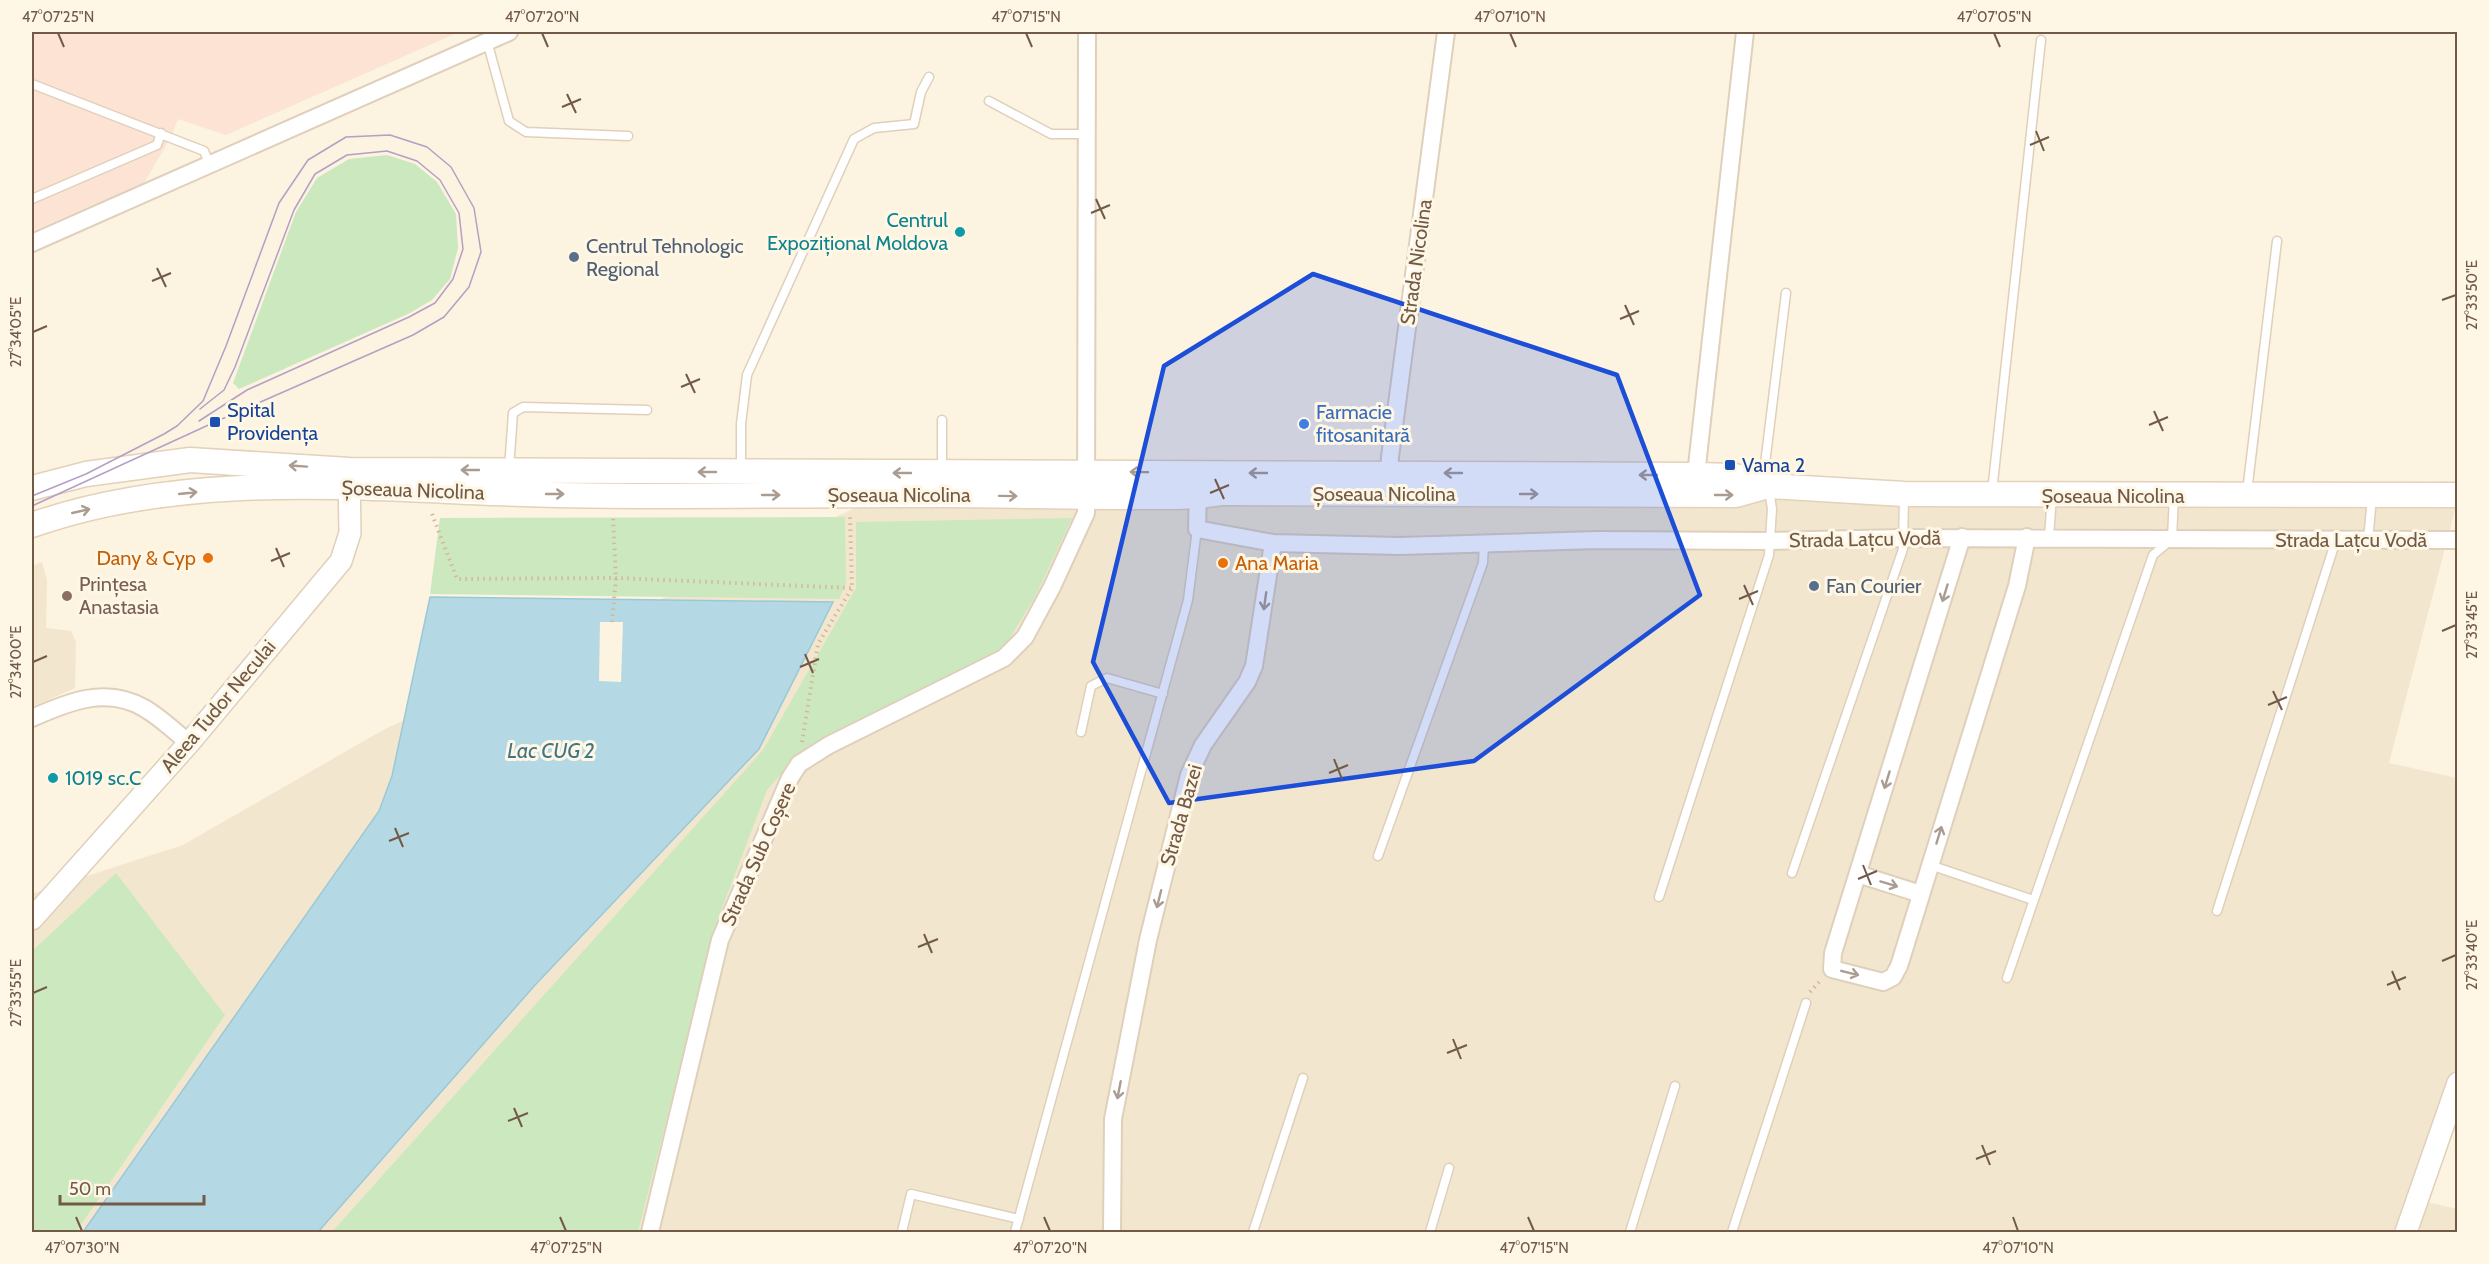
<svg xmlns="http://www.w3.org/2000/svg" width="2489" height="1264" font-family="Cabin,sans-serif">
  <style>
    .residential { fill: #f3e6ce }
    .commercial { fill: #fce3d3 }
    .green { fill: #cce8bf }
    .water { fill: #b5d9e4; stroke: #9bc8d6; stroke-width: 1.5 }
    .pier { fill: #fcf3e0 }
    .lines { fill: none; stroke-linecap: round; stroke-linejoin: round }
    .service-casing { stroke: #dfd0bc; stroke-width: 11 }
    .minor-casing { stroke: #dfd0bc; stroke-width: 20 }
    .tertiary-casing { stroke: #dfd0bc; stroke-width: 24 }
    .secondary-casing { stroke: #e4d1ba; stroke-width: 27 }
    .path { stroke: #d5b79b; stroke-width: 4; stroke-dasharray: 1.5 4.5; stroke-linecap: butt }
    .service { stroke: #fff; stroke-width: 8 }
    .minor { stroke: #fff; stroke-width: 16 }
    .tertiary { stroke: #fff; stroke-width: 21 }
    .secondary { stroke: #fff; stroke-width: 24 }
    .tram { stroke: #b69fc4; stroke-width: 1.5 }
    .oneway { stroke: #aa9c91 }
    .marked { fill: #1d4ed8; fill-opacity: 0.2; stroke: #1d4ed8; stroke-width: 4.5; stroke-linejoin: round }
    .ticks { fill: none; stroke: #725a48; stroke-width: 2 }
    .culture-dot { fill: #0f9aa8; stroke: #fff7e5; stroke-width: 2 }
    .service-dot { fill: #5c6f8a; stroke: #fff7e5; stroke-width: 2 }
    .transit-dot { fill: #1a4fb4; stroke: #fff7e5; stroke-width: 2 }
    .shop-dot { fill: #3f7fe0; stroke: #fff7e5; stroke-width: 2 }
    .food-dot { fill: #e8710a; stroke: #fff7e5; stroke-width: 2 }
    .education-dot { fill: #8d6e63; stroke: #fff7e5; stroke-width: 2 }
    .labels { text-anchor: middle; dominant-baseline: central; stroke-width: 6; stroke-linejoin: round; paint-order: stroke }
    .culture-label { font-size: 20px; fill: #0d838f; stroke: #fff7e5; text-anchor: end }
    .service-label { font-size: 20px; fill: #4e5e75; stroke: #fff7e5; text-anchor: start }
    .street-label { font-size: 20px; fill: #725a48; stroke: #fff7e5 }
    .transit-label { font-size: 20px; fill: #164399; stroke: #fff7e5; text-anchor: start }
    .shop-label { font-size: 20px; fill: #366cbe; stroke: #fff7e5; text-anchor: start }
    .food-label { font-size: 20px; fill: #c56008; stroke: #fff7e5; text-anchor: end }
    .education-label { font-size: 20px; fill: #785e54; stroke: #fff7e5; text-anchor: start }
    .water-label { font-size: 21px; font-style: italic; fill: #417485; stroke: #fff7e5 }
    .neatline { fill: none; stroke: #725a48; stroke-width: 2 }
    .ticks-label { font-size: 15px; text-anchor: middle; fill: #725a48 }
  </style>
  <rect width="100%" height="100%" fill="#fcf3e0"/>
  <path class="residential" d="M1166,478L2457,502L2389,763L2457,778V1084L2427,1202L2457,1209V1232H32V898L34,893L183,845L383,730L906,484L1116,486Z
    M42,562L47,580L46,628L71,631L76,642L75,688L32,707V566Z"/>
  <path class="commercial" d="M32,32H459L226,135L178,119L171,137L144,183L32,231Z"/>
  <path class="green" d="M387,155L415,164L437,182L456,214L458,248L450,279L432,300L408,314L239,389L233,383L296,212L317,178L349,159Z
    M845,517L846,583L839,599L430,594L440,518Z
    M1072,518L1036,595L1004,648L798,755L767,790L716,924L638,1232H332L763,750L856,588V522Z
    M116,873L225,1015L76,1232H32V951Z"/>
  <path class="water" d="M430,597L833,602L759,749L536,984L318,1232H83L379,811L392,776Z"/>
  <path class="pier" d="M600,622H623L621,682L599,681Z"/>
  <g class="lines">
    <g class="service-casing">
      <path id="service" d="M487,41L509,121L526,132L628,136
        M32,84L204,151L209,163
        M989,101L1051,134H1086
        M32,199L157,145L161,133
        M942,420V470
        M509,469L513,413L523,407L647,410
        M741,470V424L747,375L854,139L874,128L914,124L921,92L929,77
        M1992,492L2041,40
        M2247,492L2277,241
        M2049,537L2052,496
        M2368,540L2372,498
        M1081,732L1091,686L1107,678L1163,694
        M1378,856L1483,563L1484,543
        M1930,865L2033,900
        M1792,873L1903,549L1904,496
        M1659,897L1769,555L1772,509L1765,464L1786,293
        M2217,911L2336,540
        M2007,978L2153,555L2172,539L2174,496
        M902,1232L911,1194L1019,1219
        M1015,1232L1188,600L1197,529
        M1253,1232L1303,1078
        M1430,1232L1449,1168
        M1630,1232L1675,1086
        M1732,1232L1806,1003"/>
    </g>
    <g class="minor-casing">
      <path id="minor" d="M32,243L509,32
        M1696,475L1745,32
        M1389,484L1390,457L1446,32
        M1198,486L1197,529L1273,543L1400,546L1597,540L1771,541L1904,538L2458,540
        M1962,537L1833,953L1832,969L1883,982L1893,977L1899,966L2017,586L2027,537
        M32,718C68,702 106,686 144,708C160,717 174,731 189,743
        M1858,874L1921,894
        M650,1232L720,940L790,778L799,764L829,745L1004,658L1025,637L1052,587L1086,513L1087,32
        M1112,1232L1113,1119L1148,940L1189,775L1203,745L1247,682L1254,666L1273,543"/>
    </g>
    <g class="tertiary-casing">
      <path id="tertiary" d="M32,919L189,743L341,561L350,533L349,473
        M2406,1232L2458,1083"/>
    </g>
    <g class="secondary-casing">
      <path id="secondary" d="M32,488L86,474L190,460L349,470L1696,475L1735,476L1768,486L1904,494L2458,495
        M32,525C180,473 342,487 496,493C644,499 793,494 941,495C1003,495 1065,497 1127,497C1160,497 1191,498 1223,493L1736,495L1768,486"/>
    </g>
    <path class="path" d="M432,514L457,579L616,578L852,588
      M612,622L616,578L613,517
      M802,742L818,644L852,588L850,514
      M1810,992L1821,980"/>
    <use href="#service" class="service"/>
    <use href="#minor" class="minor"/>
    <use href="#tertiary" class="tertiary"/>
    <use href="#secondary" class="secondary"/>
    <path class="tram" d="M199,421L247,390L409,317L435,303L453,279L463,249L459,213L440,180L417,161L387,151L347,155L315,174L294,210L235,367L224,390L200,409
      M32,496L86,474L164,434L177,426L203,401L226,346L279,203L308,160L346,137L390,135L427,147L451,167L474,208L481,252L469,287L444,317L413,335L215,422L32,506"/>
  </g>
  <defs><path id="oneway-shaft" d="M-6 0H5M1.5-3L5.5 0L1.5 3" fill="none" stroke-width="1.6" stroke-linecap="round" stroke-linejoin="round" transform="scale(1.5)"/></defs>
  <g class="oneway">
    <use href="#oneway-shaft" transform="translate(298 466) rotate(-176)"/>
    <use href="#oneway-shaft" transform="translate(470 470) rotate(-180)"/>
    <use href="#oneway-shaft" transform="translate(707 472) rotate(-180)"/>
    <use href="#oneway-shaft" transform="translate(1139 472) rotate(-179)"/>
    <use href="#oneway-shaft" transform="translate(902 473) rotate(-180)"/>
    <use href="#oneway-shaft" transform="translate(1258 473) rotate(180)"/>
    <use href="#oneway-shaft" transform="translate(1453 473) rotate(-180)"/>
    <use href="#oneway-shaft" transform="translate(1648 475) rotate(-180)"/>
    <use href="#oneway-shaft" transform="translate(188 493) rotate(-6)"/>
    <use href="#oneway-shaft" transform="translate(555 494)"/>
    <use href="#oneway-shaft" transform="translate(1529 494)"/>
    <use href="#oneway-shaft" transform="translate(771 495)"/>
    <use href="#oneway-shaft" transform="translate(1724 495)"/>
    <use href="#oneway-shaft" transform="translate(1008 496) rotate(1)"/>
    <use href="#oneway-shaft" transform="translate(81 511) rotate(-13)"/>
    <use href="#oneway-shaft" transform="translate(1945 593) rotate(107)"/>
    <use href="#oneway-shaft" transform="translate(1265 601) rotate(98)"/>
    <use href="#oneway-shaft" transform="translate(1887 780) rotate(107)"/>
    <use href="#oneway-shaft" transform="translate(1939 835) rotate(-73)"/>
    <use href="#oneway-shaft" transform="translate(1889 884) rotate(17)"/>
    <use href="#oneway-shaft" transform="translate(1159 899) rotate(104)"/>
    <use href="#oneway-shaft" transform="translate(1850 973) rotate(14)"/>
    <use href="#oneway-shaft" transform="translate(1119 1090) rotate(101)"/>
  </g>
  <path class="marked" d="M1313,274L1617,375L1700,595L1474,761L1169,803L1093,662L1164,366Z"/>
  <path class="ticks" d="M58,33L64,47M542,33L548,47M1026,33L1032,47M1510,33L1516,47M1994,33L2000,47M567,94L576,113M562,107L581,99M2036,131L2044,151M2030,145L2049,137M1096,199L1105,219M1091,213L1110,205M157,268L166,287M152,281L171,273M2442,300L2456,295M1625,305L1634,325M1620,319L1639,311M33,332L47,326M686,374L695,393M681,387L700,379M2154,411L2163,431M2149,425L2168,417M1215,479L1224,499M1210,493L1229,485M276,548L284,567M271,561L290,553M1744,585L1753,605M1739,599L1758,591M2442,631L2456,625M805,654L813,673M33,662L47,656M800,667L819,659M2273,691L2282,710M2268,705L2287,697M1334,759L1342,779M1329,773L1348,765M395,828L403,847M389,841L409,833M1863,865L1871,885M1858,879L1877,871M924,934L932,953M918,947L938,939M2442,961L2456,955M2392,971L2400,990M2387,985L2406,977M33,993L47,987M1453,1039L1461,1059M1447,1053L1467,1045M514,1108L522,1127M508,1121L528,1113M1982,1145L1990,1165M1976,1159L1996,1151M76,1217L82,1231M560,1217L566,1231M1044,1217L1050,1231M1528,1217L1534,1231M2013,1217L2018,1231"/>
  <g class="culture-dot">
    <circle cx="960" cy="232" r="6"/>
    <circle cx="53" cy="778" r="6"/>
  </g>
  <g class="service-dot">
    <circle cx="574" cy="257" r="6"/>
    <circle cx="1814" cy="586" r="6"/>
  </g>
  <g class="transit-dot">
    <rect x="209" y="416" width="12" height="12" rx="3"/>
    <rect x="1724" y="459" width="12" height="12" rx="3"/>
  </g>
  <circle class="shop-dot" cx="1304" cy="424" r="6"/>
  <g class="food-dot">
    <circle cx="208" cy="558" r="6"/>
    <circle cx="1223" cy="563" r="6"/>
  </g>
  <circle class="education-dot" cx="67" cy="596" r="6"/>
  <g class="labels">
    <g class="culture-label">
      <text x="948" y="220">Centrul<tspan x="948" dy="23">Expozițional Moldova</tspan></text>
      <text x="65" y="778" text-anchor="start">1019 sc.C</text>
    </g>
    <g class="service-label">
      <text x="586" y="246">Centrul Tehnologic<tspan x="586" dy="23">Regional</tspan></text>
      <text x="1826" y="586">Fan Courier</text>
    </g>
    <g class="street-label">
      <text transform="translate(1416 262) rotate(-82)">Strada Nicolina</text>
      <text transform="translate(413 490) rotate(2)">Șoseaua Nicolina</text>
      <text x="1384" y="494">Șoseaua Nicolina</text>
      <text x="899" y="495">Șoseaua Nicolina</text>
      <text x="2113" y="496">Șoseaua Nicolina</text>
      <text transform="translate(1865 539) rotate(-1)">Strada Lațcu Vodă</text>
      <text x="2351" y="540">Strada Lațcu Vodă</text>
      <text transform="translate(218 706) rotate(-50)">Aleea Tudor Neculai</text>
      <text transform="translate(1181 815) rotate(-74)">Strada Bazei</text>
      <text transform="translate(758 854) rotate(-66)">Strada Sub Coșere</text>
    </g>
    <g class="transit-label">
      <text x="227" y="410">Spital<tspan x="227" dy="23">Providența</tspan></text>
      <text x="1742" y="465">Vama 2</text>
    </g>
    <g class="shop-label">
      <text x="1316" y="412">Farmacie<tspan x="1316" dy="23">fitosanitară</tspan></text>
    </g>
    <g class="food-label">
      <text x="196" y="558">Dany &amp; Cyp</text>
      <text x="1235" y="563" text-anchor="start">Ana Maria</text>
    </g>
    <g class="education-label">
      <text x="79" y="584">Prințesa<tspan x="79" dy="23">Anastasia</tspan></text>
    </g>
    <g class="water-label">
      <text x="551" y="750">Lac CUG 2</text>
    </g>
  </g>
  <rect width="2489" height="1264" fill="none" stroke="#fff7e5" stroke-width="66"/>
  <path d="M60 1195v9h144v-9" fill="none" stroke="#725a48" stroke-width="3"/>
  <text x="69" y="1195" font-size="18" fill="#725a48" stroke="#fff7e5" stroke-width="4.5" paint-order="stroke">50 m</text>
  <rect x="33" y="33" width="2423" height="1198" class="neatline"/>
  <g class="ticks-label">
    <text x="58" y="22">47°07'25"N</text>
    <text x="542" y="22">47°07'20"N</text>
    <text x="1026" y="22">47°07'15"N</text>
    <text x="1510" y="22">47°07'10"N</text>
    <text x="1994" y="22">47°07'05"N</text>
    <text transform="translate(2472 295) rotate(-90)" y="5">27°33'50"E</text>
    <text transform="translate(16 332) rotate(-90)" y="5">27°34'05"E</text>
    <text transform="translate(2472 625) rotate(-90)" y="5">27°33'45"E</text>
    <text transform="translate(16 662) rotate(-90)" y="5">27°34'00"E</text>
    <text transform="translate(2472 955) rotate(-90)" y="5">27°33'40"E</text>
    <text transform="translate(16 993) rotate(-90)" y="5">27°33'55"E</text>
    <text x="82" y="1253">47°07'30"N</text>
    <text x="566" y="1253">47°07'25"N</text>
    <text x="1050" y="1253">47°07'20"N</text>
    <text x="1534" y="1253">47°07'15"N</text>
    <text x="2018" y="1253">47°07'10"N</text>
  </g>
</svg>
